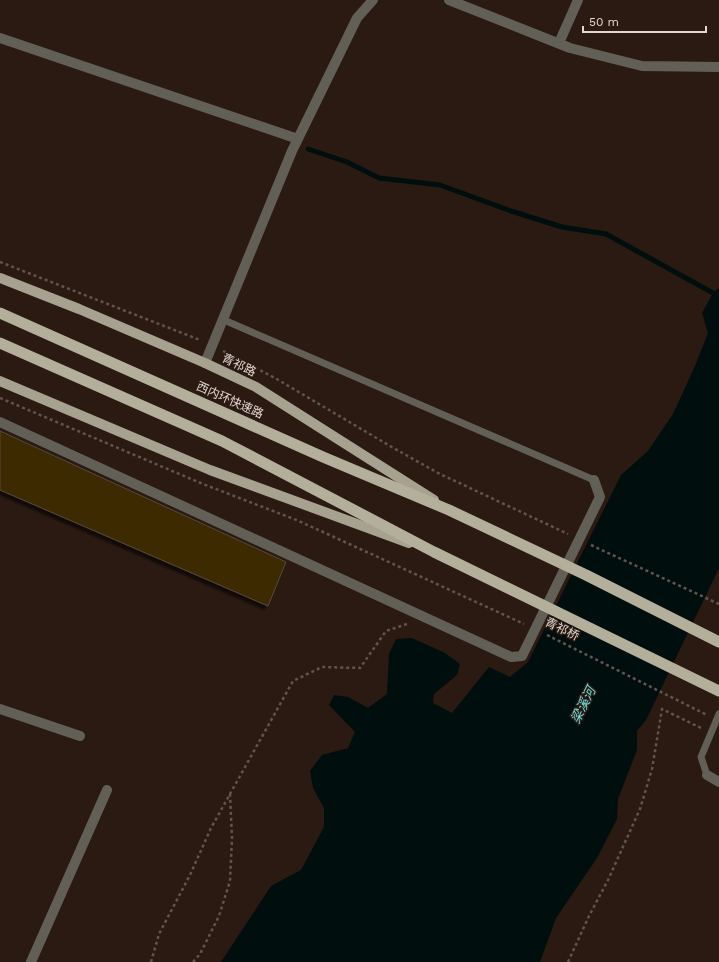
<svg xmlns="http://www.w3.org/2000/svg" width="719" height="962" font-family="'Work Sans','Noto Sans SC',sans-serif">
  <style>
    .water { fill: #000e0e }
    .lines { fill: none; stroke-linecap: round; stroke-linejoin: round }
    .stream { stroke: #000e0e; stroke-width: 5 }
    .building { fill: #3c2904; stroke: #554a39; filter: url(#shadow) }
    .path { stroke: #62544c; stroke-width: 2.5; stroke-dasharray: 3 3; stroke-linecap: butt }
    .service { stroke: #625f57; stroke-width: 7 }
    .minor { stroke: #625f57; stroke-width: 10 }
    .primary { stroke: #a7a290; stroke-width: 10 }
    .trunk { stroke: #b4af9b; stroke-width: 11 }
    .labels { text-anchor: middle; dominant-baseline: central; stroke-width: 3; stroke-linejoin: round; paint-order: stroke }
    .street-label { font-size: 12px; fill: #e3d7d1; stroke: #2a1a12 }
    .water-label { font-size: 13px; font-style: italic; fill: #71e0e0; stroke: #2a1a12 }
  </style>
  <defs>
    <filter id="shadow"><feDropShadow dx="-3.5" dy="3.5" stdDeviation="1" flood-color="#0009"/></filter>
  </defs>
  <rect width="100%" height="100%" fill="#2a1a12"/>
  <path class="water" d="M719,288V568L646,720L637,731V750L618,799L617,819L597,858L556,918L540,962H221L271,886L301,870L324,827V808L313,788L310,771L322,755L348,748L355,732L329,705L334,695L348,697L368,708L387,694L389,654L396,639L412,638L445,653L460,664L457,675L434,694L433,703L452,713L489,667L510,677L528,662L621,475L648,451L673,414L695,366L708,333L702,313L713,293Z"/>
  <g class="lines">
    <path class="stream" d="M308,149L347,162L379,178L440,185L511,211L562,227L606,234L713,293"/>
  </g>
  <path class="building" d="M0,431L286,562L268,606L0,490Z"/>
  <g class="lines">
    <path class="path" d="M0,262L200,340
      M223,351L275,378L390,446L438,473L568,534
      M0,398L203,484L299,521L524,624
      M591,545L719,604
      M547,635L707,715
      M151,962L159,934L190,875L211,828L293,681L322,667L360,668L386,631L407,624
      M193,962L200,954L219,916L230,881L232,838L230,794
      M568,962L589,916L608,880L640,809L652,769L662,709L701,728"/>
    <path class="service" d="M224,320L594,480
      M707,775L701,757L719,714"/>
    <path class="minor" d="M449,0L570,48L642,66L719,67
      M0,38L298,139
      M559,43L578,0
      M205,363L292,151L357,18L373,0
      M0,422L511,657L522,656L600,497L594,480
      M0,709L80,736
      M707,775L719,782
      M31,962L107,790"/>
    <path class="primary" d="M0,278L79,309L205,363L256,387L434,500
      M0,381L210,470L409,543"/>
    <path class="trunk" d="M0,313L323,457L449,510L586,575L719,642
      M0,343L222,441L434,552L719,691"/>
  </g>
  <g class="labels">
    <g class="street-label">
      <text transform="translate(239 365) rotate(26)">青祁路</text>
      <text transform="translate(230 400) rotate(24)">西内环快速路</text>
      <text transform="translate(562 629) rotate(26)">青祁桥</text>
    </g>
    <g class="water-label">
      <text transform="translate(583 705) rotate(-64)">梁溪河</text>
    </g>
  </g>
  <path d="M583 26v6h123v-6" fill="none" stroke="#e3d7d1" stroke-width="2"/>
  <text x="589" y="26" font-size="12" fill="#e3d7d1" stroke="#2a1a12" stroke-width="3" paint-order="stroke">50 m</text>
</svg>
